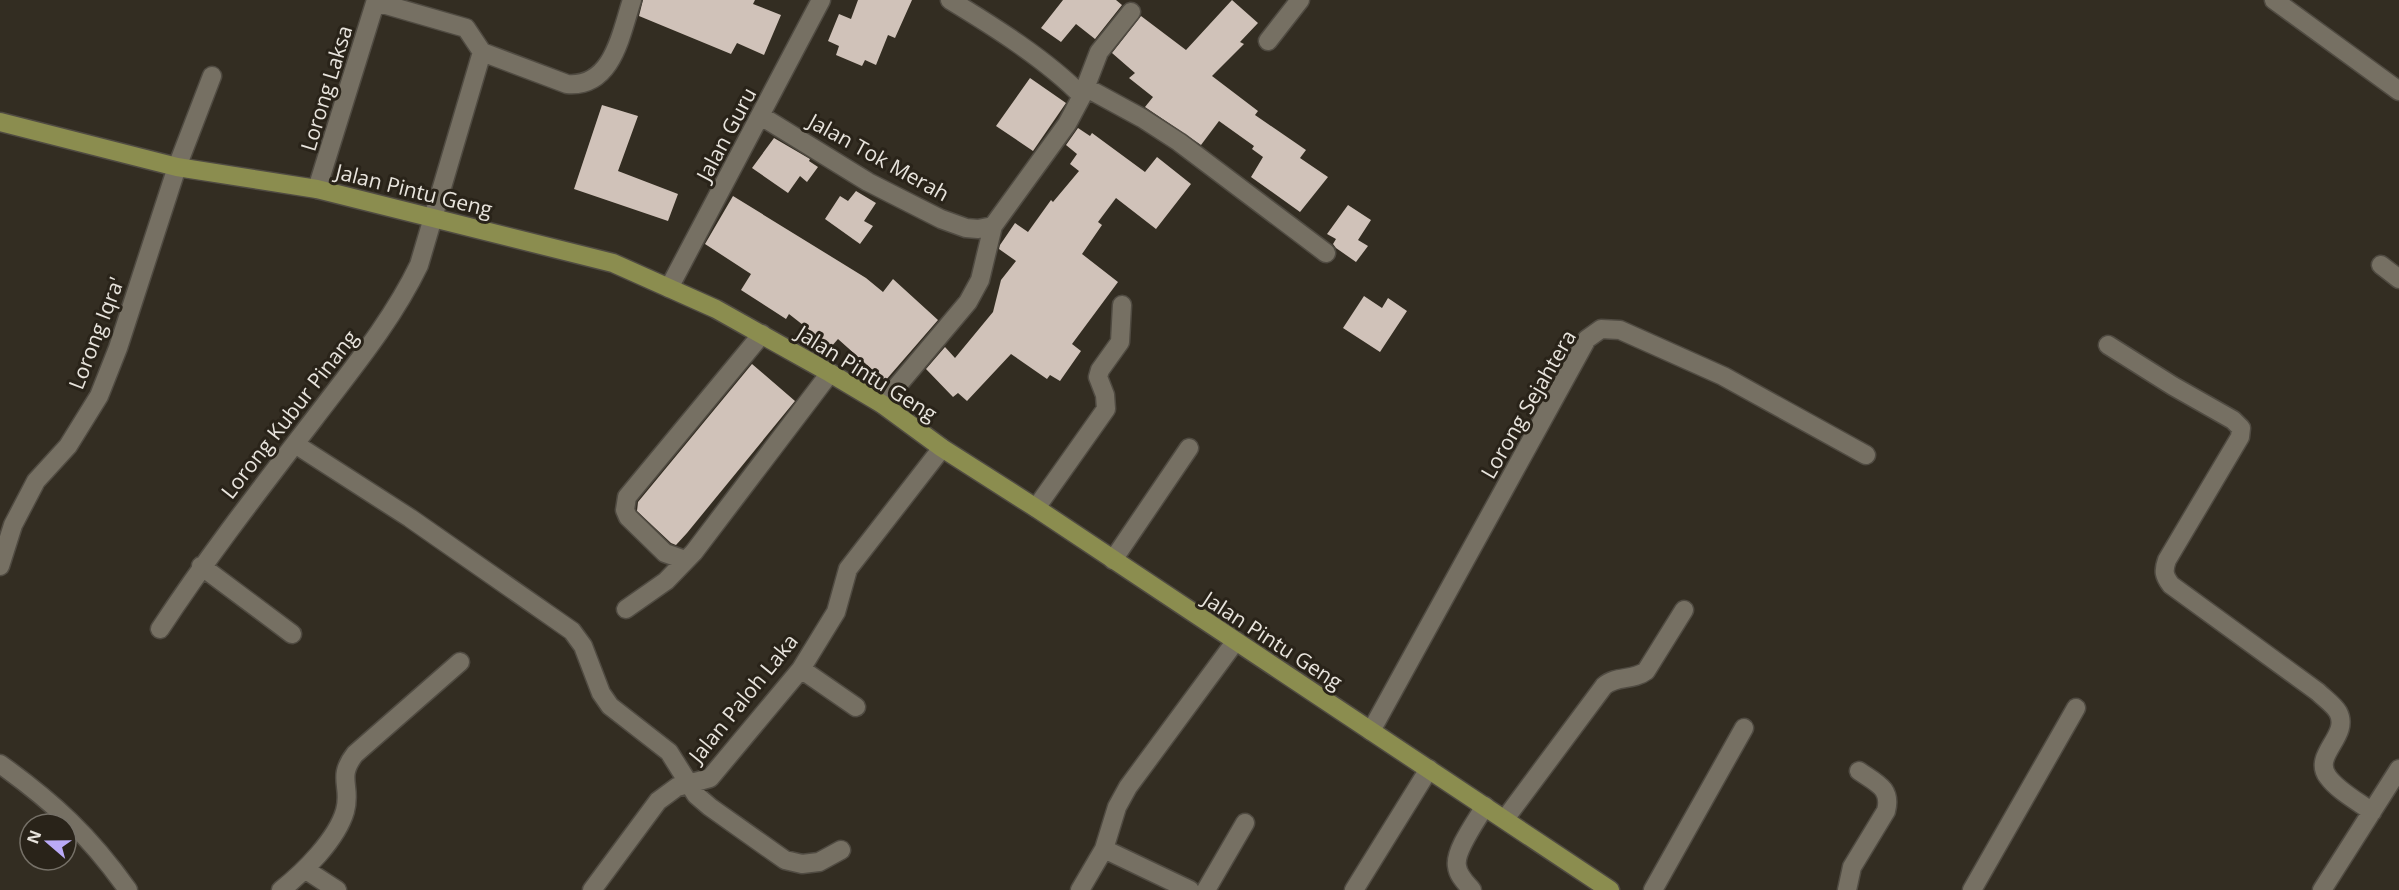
<svg xmlns="http://www.w3.org/2000/svg" width="2399" height="890" font-family="'Open Sans',sans-serif">
  <style>
    .building { fill: #d0c2b9 }
    .lines { fill: none; stroke-linecap: round; stroke-linejoin: round }
    .minor-casing { stroke: #504b42; stroke-width: 21 }
    .major-casing { stroke: #504b42; stroke-width: 21 }
    .minor { stroke: #767063; stroke-width: 18 }
    .major { stroke: #8b8d4f; stroke-width: 18 }
    .labels { text-anchor: middle; dominant-baseline: central; stroke-width: 6; stroke-linejoin: round; paint-order: stroke }
    .street-label { font-size: 21px; fill: #e8e4dd; stroke: #292319 }
  </style>
  <rect width="100%" height="100%" fill="#332d22"/>
  <path class="building" d="M643,0H755L753,4L781,15L764,55L737,43L731,54L639,16Z
    M858,0H912L895,38L888,35L876,65L865,60L862,66L836,55L839,46L828,41L839,14L851,19Z
    M1063,0H1116L1122,5L1095,39L1076,24L1061,42L1041,28Z
    M1232,0L1258,23L1240,42L1244,44L1212,76L1258,111L1255,115L1306,150L1300,158L1328,177L1300,212L1251,177L1263,157L1252,149L1254,146L1219,121L1201,145L1145,107L1153,97L1129,78L1135,73L1112,53L1141,16L1186,50Z
    M1030,78L1066,103L1033,151L996,126Z
    M602,105L638,116L618,171L678,194L668,221L574,189Z
    M1078,128L1090,136L1092,133L1145,172L1157,157L1191,184L1156,229L1116,198L1098,222L1102,225L1082,254L1118,282L1072,344L1081,351L1060,381L1050,375L1047,379L1011,354L967,401L958,393L953,397L926,369L945,347L955,358L993,312L1001,280L1016,261L999,249L1000,245L1015,223L1028,232L1051,200L1053,202L1079,171L1070,164L1077,154L1066,145Z
    M774,138L810,159L809,161L818,167L807,182L800,176L788,193L752,168Z
    M856,191L876,203L864,221L873,226L860,244L825,219L840,196L848,201Z
    M733,196L866,278L883,292L893,279L938,320L885,381L838,339L831,347L789,314L786,319L741,290L751,274L705,244Z
    M1348,205L1371,220L1358,240L1368,246L1356,262L1336,248L1333,244L1336,239L1327,234Z
    M1364,296L1382,308L1388,298L1407,311L1380,352L1343,328Z
    M752,364L795,401L687,533L676,545L671,543L637,511L638,502Z"/>
  <g class="lines">
    <g class="minor-casing">
      <path id="minor" d="M950,0C993,26 1047,60 1082,96
        M2274,0L2399,91
        M376,2L466,28L482,52L567,84C613,88 621,33 632,0
        M1268,41L1300,0
        M1085,87L1142,118L1179,142L1326,253
        M761,116L868,182L941,219L966,228L978,229L993,226L1067,124L1082,96L1099,52L1131,12
        M317,189L376,0
        M2381,265L2399,279
        M669,288L821,0
        M2108,345L2173,386L2233,420L2241,428L2240,437L2167,560C2163,571 2164,576 2171,585L2318,692C2324,698 2334,705 2338,712C2351,736 2311,755 2328,777C2338,791 2359,802 2372,812
        M882,404L968,302L980,280L993,226
        M295,444L410,518L572,631L583,646L601,693L610,706L669,752L696,795L710,807L785,860L802,864L819,862L841,850
        M1036,508L1106,409L1105,395L1098,377L1100,370L1120,342L1122,305
        M685,560L665,553L628,517L625,510L627,497L762,334
        M1113,560L1189,448
        M0,566L13,525L36,481L68,446L99,396L118,348L177,167L212,76
        M201,566L292,634
        M626,609L666,581L694,552L830,373
        M160,629C208,556 261,488 314,419C352,369 392,321 419,265L482,52
        M801,669L856,707
        M1371,731L1587,339L1601,329L1620,330L1723,376L1866,455
        M0,764C53,802 90,836 128,890
        M1505,819L1604,686C1616,675 1633,681 1646,671L1684,610
        M1104,849L1190,890
        M306,870L337,890
        M281,890C304,872 337,839 345,811C352,786 336,778 355,754L460,662
        M592,890L658,801L677,787L710,778L801,669L836,612L848,569L942,448
        M1080,890L1104,849L1117,807L1128,787L1235,642
        M1206,890L1245,823
        M1354,890L1429,769
        M1472,890C1466,883 1458,876 1457,866C1454,851 1477,820 1485,806
        M1653,890L1744,728
        M1847,890L1852,867L1886,811C1892,788 1876,783 1859,771
        M1972,890L2076,708
        M2322,890L2399,769"/>
    </g>
    <g class="major-casing">
      <path id="major" d="M0,122L177,167L317,189L613,263L716,309L830,373L882,404L942,448L1036,508L1610,890"/>
    </g>
    <use href="#minor" class="minor"/>
    <use href="#major" class="major"/>
  </g>
  <g class="labels">
    <g class="street-label">
      <text transform="translate(326 88) rotate(-73)">Lorong Laksa</text>
      <text transform="translate(726 134) rotate(-62)">Jalan Guru</text>
      <text transform="translate(879 157) rotate(29)">Jalan Tok Merah</text>
      <text transform="translate(414 190) rotate(14)">Jalan Pintu Geng</text>
      <text transform="translate(96 333) rotate(-69)">Lorong Iqra'</text>
      <text transform="translate(867 373) rotate(32)">Jalan Pintu Geng</text>
      <text transform="translate(1528 404) rotate(-60)">Lorong Sejahtera</text>
      <text transform="translate(289 414) rotate(-52)">Lorong Kubur Pinang</text>
      <text transform="translate(1273 640) rotate(33)">Jalan Pintu Geng</text>
      <text transform="translate(743 698) rotate(-51)">Jalan Paloh Laka</text>
    </g>
  </g>
  <g transform="translate(48 842) rotate(290)"><circle r="28" fill="#292319" stroke="#757067" stroke-width="1.5"/>
  <path d="M0-4.5L10 22L0 15L-10 22Z" fill="#baaaf7"/>
  <text y="-9" font-size="16" font-weight="bold" text-anchor="middle" fill="#e8e4dd">N</text>
  </g>
</svg>
